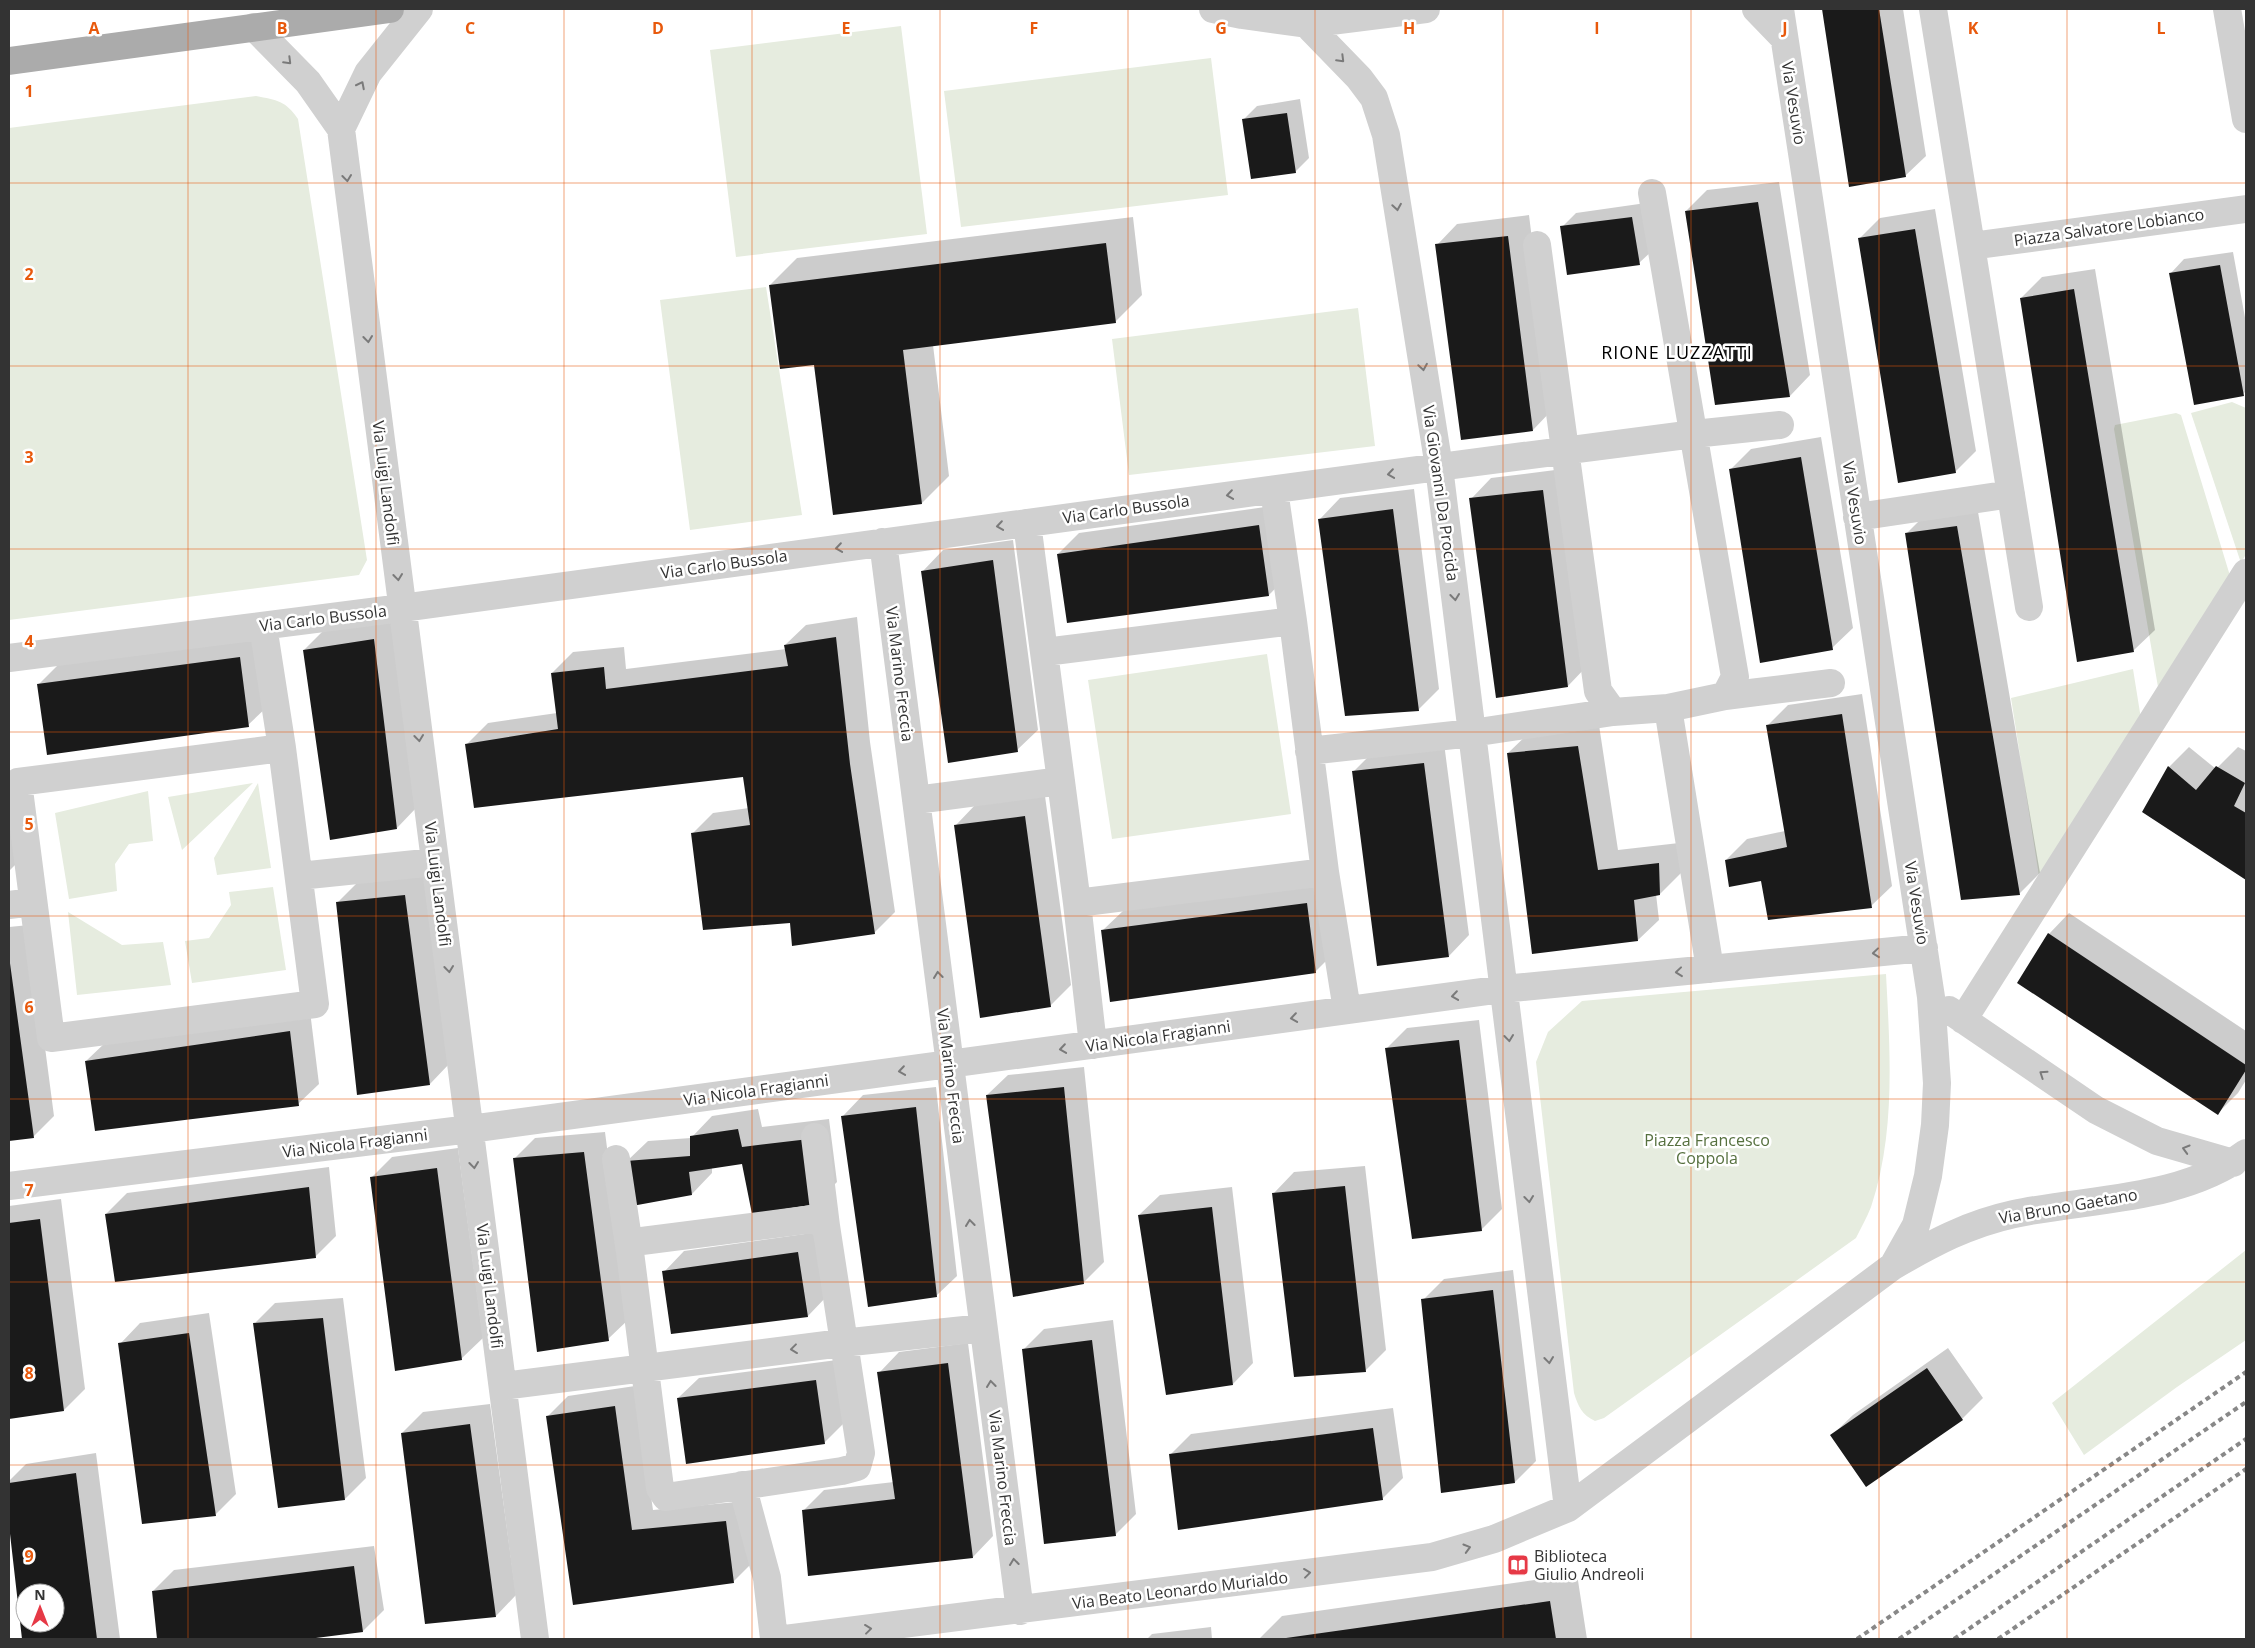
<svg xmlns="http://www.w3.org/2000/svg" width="2255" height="1648" font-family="'Open Sans',sans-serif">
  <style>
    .green { fill: #e6ecdf }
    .shadow { fill: #0003; fill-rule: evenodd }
    .building { fill: #1a1a1a; fill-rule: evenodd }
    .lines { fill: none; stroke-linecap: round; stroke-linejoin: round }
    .minor { stroke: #d0d0d0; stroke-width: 28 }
    .major { stroke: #ababab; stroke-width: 28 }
    .rail { stroke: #888; stroke-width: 4; stroke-dasharray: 5 4; stroke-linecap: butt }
    .oneway { stroke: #7a7a7a }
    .grid { fill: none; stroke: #e8590c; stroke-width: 1; stroke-opacity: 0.55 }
    .labels { text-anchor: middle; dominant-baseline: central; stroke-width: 5; stroke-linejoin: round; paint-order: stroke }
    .street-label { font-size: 16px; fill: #333; stroke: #fff }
    .park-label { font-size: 16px; fill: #56703f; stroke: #fff }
    .poi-label { font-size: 16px; fill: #333; stroke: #fff; text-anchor: start }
    .neighbourhood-label { font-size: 18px; letter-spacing: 1px; fill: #000; stroke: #fff }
    .grid-label { font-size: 16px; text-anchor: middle; font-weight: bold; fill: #e8590c; stroke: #fff; stroke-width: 5; stroke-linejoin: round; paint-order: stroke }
  </style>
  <rect width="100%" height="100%" fill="#fff"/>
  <path class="green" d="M901,26L927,234L736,257L710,50Z
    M1211,58L1228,195L961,227L944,91Z
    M256,96C277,100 286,101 298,119L367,560L359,575L9,620V128Z
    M766,287L802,515L690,530L660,300Z
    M1358,308L1375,446L1129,475L1112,339Z
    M2232,402L2246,408V554L2241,563L2191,413Z
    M2176,413L2181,415L2231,579L2158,687L2114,429L2115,425Z
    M1267,654L1291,814L1112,839L1088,680Z
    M2133,669L2141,719L2039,876L2011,698Z
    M253,783L182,850L168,797Z
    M258,783L271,868L217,875L214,858Z
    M148,791L153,841L129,844L115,864L117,891L69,899L55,813Z
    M273,887L286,970L192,983L185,941L209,938L231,905L229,892Z
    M68,912L122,945L163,942L171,985L77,995Z
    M1886,974C1890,1051 1896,1132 1871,1207C1867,1217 1861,1228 1856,1238L1604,1418L1595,1421C1582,1415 1578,1406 1574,1393L1536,1062L1548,1032L1582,1001Z
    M2246,1250V1340L2177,1387L2084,1455L2052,1403Z"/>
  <path class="shadow" d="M1823,9H1903L1926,156L1905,176L1850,185Z
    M1300,99L1309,158L1295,172L1243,120L1257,106Z
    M1779,182L1810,375L1790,396L1686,211L1707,190Z
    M1646,203L1653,250L1639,263L1562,227L1576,213Z
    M1935,209L1976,451L1955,472L1859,239L1880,218Z
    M1529,215L1553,409L1533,430L1437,245L1457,224Z
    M1133,217L1142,295L1115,322L933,345L949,476L922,503L834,513L815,363L770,285L797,258Z
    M2233,252L2246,323V391L2243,394L2171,273L2184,259Z
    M2095,269L2155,630L2134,650L2078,660L2021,298L2042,277Z
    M1821,437L1853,628L1832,648L1730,470L1751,449Z
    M1563,469L1588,665L1568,686L1471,499L1491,478Z
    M1414,489L1439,689L1418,710L1320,519L1340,498Z
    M1280,505L1289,574L1269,595L1058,554L1079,533Z
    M1977,506L2040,873L2019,894L1906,534L1927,513Z
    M1013,540L1038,730L1017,750L923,571L943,550Z
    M857,617L870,742L895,912L874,933L791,922L692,834L713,813L749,808L744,775L467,744L488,723L557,713L552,673L573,652L624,647L626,669L786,649L785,645L806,625Z
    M395,619L417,807L397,828L304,650L325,629Z
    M261,637L269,705L248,725L39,684L59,664Z
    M1862,694L1892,886L1871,906L1762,880L1726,860L1747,839L1785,831L1767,726L1788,705Z
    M1599,725L1618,850L1679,843L1681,873L1660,894H1656L1659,920L1638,940L1508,753L1529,733Z
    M1444,743L1469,935L1449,956L1353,772L1374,751Z
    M2189,747L2216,769L2238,747L2246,751V878L2143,812L2169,767Z
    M9,777L19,861L9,871Z
    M1045,796L1071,985L1050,1006L956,825L976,804Z
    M425,875L450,1063L430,1084L337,903L358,882Z
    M1328,883L1336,951L1316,971L1103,930L1124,910Z
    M2069,913L2246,1031V1080L2238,1093L2218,1113L2049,934Z
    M29,925L54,1116L33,1137L9,1139V927Z
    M310,1011L319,1084L298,1104L86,1061L107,1041Z
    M1479,1020L1502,1209L1481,1230L1386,1049L1407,1028Z
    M1084,1067L1104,1262L1083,1283L987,1095L1008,1075Z
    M936,1087L957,1276L936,1296L843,1116L863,1095Z
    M758,1109L762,1127L829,1119L837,1182L817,1202L743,1163L712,1167V1173L692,1194L627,1161L648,1141L691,1138L712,1116Z
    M605,1132L629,1319L608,1339L514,1159L535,1138Z
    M458,1148L483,1338L462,1358L396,1370L371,1178L392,1157Z
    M1365,1166L1386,1350L1365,1371L1274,1193L1294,1172Z
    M329,1167L336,1236L315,1257L106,1214L127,1193Z
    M1232,1187L1253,1363L1233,1384L1139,1215L1160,1195Z
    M61,1199L85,1389L64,1410L9,1418V1206Z
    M819,1232L828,1295L808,1316L664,1272L684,1251Z
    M1513,1270L1536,1461L1515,1482L1423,1300L1444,1279Z
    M343,1298L366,1478L345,1499L279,1506L254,1324L275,1303Z
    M209,1313L236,1494L216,1514L120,1344L140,1323Z
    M1113,1320L1136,1514L1115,1535L1023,1350L1044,1329Z
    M968,1343L993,1536L973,1557L803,1511L824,1490L894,1482L879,1373L899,1352Z
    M1948,1348L1983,1398L1962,1419L1866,1485L1832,1435L1853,1415Z
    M837,1360L845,1422L824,1443L678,1398L699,1378Z
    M635,1386L653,1510L746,1501L754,1561L733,1582L574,1603L547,1417L568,1396Z
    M490,1404L516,1595L496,1616L402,1433L423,1412Z
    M1393,1408L1403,1478L1382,1499L1170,1455L1191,1434Z
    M96,1453L120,1639H24L9,1514V1481L26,1464ZM25,1593H55V1623H25Z
    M374,1546L384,1610L363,1631L299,1639H158L153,1591L174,1570Z
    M1577,1574L1587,1639H1259L1282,1616Z
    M1211,1627L1212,1639H1147L1152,1634Z"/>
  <path class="building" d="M1822,9H1879L1906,177L1849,187Z
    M1287,113L1296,173L1251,179L1242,119Z
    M1758,202L1790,397L1715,405L1685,211Z
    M1632,217L1640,265L1567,275L1560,226Z
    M1915,229L1956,473L1898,483L1858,238Z
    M1508,236L1533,431L1461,440L1435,244Z
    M1106,243L1116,323L903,350L922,504L833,515L814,365L780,369L769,285Z
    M2220,265L2244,396L2194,405L2169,273Z
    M2074,289L2134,652L2077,662L2020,298Z
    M1801,457L1833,650L1760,663L1729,469Z
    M1543,490L1568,687L1496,698L1469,498Z
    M1393,509L1419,711L1345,716L1318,519Z
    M1259,525L1269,596L1067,623L1057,554Z
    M1957,526L2020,895L1961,900L1905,533Z
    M993,560L1018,752L948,763L921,571Z
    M836,637L850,764L875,934L792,946L790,923L703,930L691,833L750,825L743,777L474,808L465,744L558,729L551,673L604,667L606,689L788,666L784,645Z
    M374,639L397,829L330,840L303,650Z
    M240,657L249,727L47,755L37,684Z
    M1842,714L1872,908L1768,920L1761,881L1729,887L1725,860L1787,847L1766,725Z
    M1578,746L1598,870L1659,863L1660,895L1634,900L1638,941L1532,954L1507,753Z
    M1424,763L1449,957L1377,966L1352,771Z
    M2168,766L2196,790L2216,766L2245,783L2234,806L2246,813V880L2142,812Z
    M1025,816L1051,1007L980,1018L954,825Z
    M405,895L430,1085L357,1095L336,902Z
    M1307,903L1316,973L1110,1002L1101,930Z
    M2048,933L2246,1065V1070L2218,1115L2017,983Z
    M9,956L34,1138L9,1141Z
    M290,1031L299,1106L95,1131L85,1061Z
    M1459,1040L1482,1231L1412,1239L1385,1048Z
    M1064,1087L1084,1284L1013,1297L986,1095Z
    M916,1107L937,1297L868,1307L841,1116Z
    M738,1129L742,1147L809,1139L817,1204L752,1214L742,1164L689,1172L692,1195L632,1206L626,1161L690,1156V1136Z
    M584,1152L609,1341L537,1352L513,1158Z
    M437,1168L462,1360L395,1371L370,1177Z
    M1345,1186L1366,1372L1294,1377L1272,1193Z
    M309,1187L316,1258L115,1282L105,1214Z
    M1212,1207L1233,1385L1166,1395L1138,1215Z
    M40,1219L64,1411L9,1419V1223Z
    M798,1252L808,1317L671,1334L662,1271Z
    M1493,1290L1515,1483L1441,1493L1421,1299Z
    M323,1318L345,1500L278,1508L253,1323Z
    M189,1333L216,1516L142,1524L118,1343Z
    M1092,1340L1116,1536L1044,1544L1022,1349Z
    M948,1363L973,1558L808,1576L802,1510L895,1499L877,1372Z
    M1927,1368L1963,1420L1866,1487L1830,1435Z
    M816,1380L825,1444L686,1464L677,1398Z
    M615,1406L632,1530L726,1521L734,1583L573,1605L546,1416Z
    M470,1424L496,1617L425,1624L401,1433Z
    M1373,1428L1383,1500L1178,1530L1169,1454Z
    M76,1473L97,1639H22L9,1525V1483ZM25,1593H55V1623H25Z
    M354,1566L363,1632L308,1639H157L152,1591Z
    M1550,1601L1556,1639H1286V1638Z"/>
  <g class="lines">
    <path class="minor" d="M1213,9L1242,15L1307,24L1426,9
      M1292,9L1359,78L1374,98L1386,135L1439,467L1568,1508
      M1756,9L1784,38
      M1933,9L2029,607
      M2227,9L2246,119
      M254,27L308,82L341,129L535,1639
      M341,129L368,73L419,9
      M1652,193L1735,677L1725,696L1668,708L1710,969
      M1537,245L1598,691L1613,712L1668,708
      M1971,246L2246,209
      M1274,490L1293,621
      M1857,517L2011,494
      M1027,523L1077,903L1325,872L1293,621L1045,652
      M883,542L1020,1611
      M263,626L282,748
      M9,658L402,608L1439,467L1694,434L1780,425
      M1725,696L1831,683
      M282,748L315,1004L51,1038L18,782Z
      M1309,751L1472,733L1613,712
      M916,800L1061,781
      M1325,872L1347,1010
      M299,876L435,862
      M1077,903L1093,1045
      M9,905L33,902
      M1949,1010L2096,1110L2157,1141L2233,1163
      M1963,1020L2246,573
      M815,1137L826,1226
      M616,1159L630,1252
      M9,1186L470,1129L1503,989L1924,948
      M813,1219L826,1226L861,1453L857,1467L842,1471L666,1497L660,1488L630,1252L634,1242Z
      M1893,1266C1933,1243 1968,1224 2014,1214C2090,1198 2181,1201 2246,1153
      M503,1386L842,1343L983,1328
      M742,1485L767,1578L774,1639
      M785,1639L1432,1557L1494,1539L1568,1508L1893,1266L1916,1225L1928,1176L1935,1125L1937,1083L1931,997L1780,9"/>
    <path class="major" d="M9,61L390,9"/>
    <path class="rail" d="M1857,1639L2246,1372
      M1899,1639L2246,1402
      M1954,1639L2246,1439
      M1998,1639L2246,1469"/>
  </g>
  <defs><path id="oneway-chevron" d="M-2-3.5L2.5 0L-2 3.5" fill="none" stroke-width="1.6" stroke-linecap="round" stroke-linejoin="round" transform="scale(1.25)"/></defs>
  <g class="oneway">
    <use href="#oneway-chevron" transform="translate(1341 59) rotate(45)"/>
    <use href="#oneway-chevron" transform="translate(288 61) rotate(45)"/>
    <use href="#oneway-chevron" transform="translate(361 85) rotate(-63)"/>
    <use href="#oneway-chevron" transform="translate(347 178) rotate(83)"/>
    <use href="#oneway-chevron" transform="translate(1397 207) rotate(81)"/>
    <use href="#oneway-chevron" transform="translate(368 339) rotate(83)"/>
    <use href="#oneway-chevron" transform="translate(1423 367) rotate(81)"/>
    <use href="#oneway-chevron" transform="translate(1391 474) rotate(172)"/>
    <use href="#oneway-chevron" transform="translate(1230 495) rotate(172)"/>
    <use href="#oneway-chevron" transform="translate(1000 526) rotate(172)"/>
    <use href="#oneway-chevron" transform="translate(839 548) rotate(172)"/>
    <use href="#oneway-chevron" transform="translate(398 577) rotate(83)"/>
    <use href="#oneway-chevron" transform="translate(1455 597) rotate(83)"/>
    <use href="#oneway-chevron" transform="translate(419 738) rotate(83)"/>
    <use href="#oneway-chevron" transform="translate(1876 953) rotate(174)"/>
    <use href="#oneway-chevron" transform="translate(449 969) rotate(83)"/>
    <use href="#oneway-chevron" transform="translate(1679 972) rotate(174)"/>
    <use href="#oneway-chevron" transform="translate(938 975) rotate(-97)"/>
    <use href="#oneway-chevron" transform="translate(1455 996) rotate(172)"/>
    <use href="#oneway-chevron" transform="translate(1294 1018) rotate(172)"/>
    <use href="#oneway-chevron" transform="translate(1509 1038) rotate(83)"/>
    <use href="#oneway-chevron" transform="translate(1063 1049) rotate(172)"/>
    <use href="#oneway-chevron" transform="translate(902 1071) rotate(172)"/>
    <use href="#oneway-chevron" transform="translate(2043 1074) rotate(-146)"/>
    <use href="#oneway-chevron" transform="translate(2186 1149) rotate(-164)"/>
    <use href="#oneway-chevron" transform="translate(474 1165) rotate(83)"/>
    <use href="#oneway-chevron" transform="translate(1529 1199) rotate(83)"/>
    <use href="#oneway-chevron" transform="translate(970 1223) rotate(-97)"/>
    <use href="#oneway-chevron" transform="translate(794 1349) rotate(173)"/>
    <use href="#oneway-chevron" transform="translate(1549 1360) rotate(83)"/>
    <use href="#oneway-chevron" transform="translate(991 1384) rotate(-97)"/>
    <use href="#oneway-chevron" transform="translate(1467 1548) rotate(-16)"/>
    <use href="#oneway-chevron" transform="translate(1014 1562) rotate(-97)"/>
    <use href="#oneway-chevron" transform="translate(1307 1573) rotate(-7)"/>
    <use href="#oneway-chevron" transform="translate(868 1629) rotate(-7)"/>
  </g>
  <path class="grid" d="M188,9V1639M376,9V1639M564,9V1639M752,9V1639M940,9V1639M1128,9V1639M1315,9V1639M1503,9V1639M1691,9V1639M1879,9V1639M2067,9V1639M9,183H2246M9,366H2246M9,549H2246M9,732H2246M9,916H2246M9,1099H2246M9,1282H2246M9,1465H2246"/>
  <defs>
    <g id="library-square" transform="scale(1.125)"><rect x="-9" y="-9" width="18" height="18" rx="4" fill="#e63946" stroke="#fff"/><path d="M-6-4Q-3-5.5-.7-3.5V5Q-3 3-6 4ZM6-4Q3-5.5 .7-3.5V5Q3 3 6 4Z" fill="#fff"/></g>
  </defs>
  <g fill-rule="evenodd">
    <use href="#library-square" x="1518" y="1565"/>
  </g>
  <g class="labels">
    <g class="street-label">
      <text transform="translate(1794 103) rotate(81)">Via Vesuvio</text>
      <text transform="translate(2109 227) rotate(-8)">Piazza Salvatore Lobianco</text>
      <text transform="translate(386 483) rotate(83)">Via Luigi Landolfi</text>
      <text transform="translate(1441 493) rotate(82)">Via Giovanni Da Procida</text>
      <text transform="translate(1855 503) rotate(81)">Via Vesuvio</text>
      <text transform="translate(1126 509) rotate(-8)">Via Carlo Bussola</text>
      <text transform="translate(724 564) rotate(-8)">Via Carlo Bussola</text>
      <text transform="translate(323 618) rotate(-7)">Via Carlo Bussola</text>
      <text transform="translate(900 674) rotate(83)">Via Marino Freccia</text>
      <text transform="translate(438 884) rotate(83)">Via Luigi Landolfi</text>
      <text transform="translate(1917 903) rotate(81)">Via Vesuvio</text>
      <text transform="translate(1158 1036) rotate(-8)">Via Nicola Fragianni</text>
      <text transform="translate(951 1076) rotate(83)">Via Marino Freccia</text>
      <text transform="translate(756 1090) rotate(-8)">Via Nicola Fragianni</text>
      <text transform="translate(355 1143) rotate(-7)">Via Nicola Fragianni</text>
      <text transform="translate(2068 1206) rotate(-10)">Via Bruno Gaetano</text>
      <text transform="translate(490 1286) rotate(83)">Via Luigi Landolfi</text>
      <text transform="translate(1003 1478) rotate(83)">Via Marino Freccia</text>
      <text transform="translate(1180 1590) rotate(-7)">Via Beato Leonardo Murialdo</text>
    </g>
    <g class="park-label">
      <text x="1707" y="1140">Piazza Francesco<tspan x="1707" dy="18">Coppola</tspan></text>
    </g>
    <g class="poi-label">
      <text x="1534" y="1556">Biblioteca<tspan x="1534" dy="18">Giulio Andreoli</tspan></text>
    </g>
    <g class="neighbourhood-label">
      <text x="1677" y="352">RIONE LUZZATTI</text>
    </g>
  </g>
  <g class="grid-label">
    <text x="94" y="34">A</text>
    <text x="282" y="34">B</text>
    <text x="470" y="34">C</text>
    <text x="658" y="34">D</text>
    <text x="846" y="34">E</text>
    <text x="1034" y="34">F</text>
    <text x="1221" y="34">G</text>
    <text x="1409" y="34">H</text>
    <text x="1597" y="34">I</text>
    <text x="1785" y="34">J</text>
    <text x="1973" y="34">K</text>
    <text x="2161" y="34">L</text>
    <text x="29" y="97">1</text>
    <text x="29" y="280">2</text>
    <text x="29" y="463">3</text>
    <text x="29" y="647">4</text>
    <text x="29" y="830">5</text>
    <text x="29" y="1013">6</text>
    <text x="29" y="1196">7</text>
    <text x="29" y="1379">8</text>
    <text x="29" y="1562">9</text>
  </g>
  <rect width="2255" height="1648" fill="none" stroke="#333333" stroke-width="20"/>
  <g transform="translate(40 1608)"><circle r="24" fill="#ffffff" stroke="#adadad"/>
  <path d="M0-4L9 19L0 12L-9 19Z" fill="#e63946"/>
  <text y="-8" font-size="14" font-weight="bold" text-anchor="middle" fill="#333333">N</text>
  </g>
</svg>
